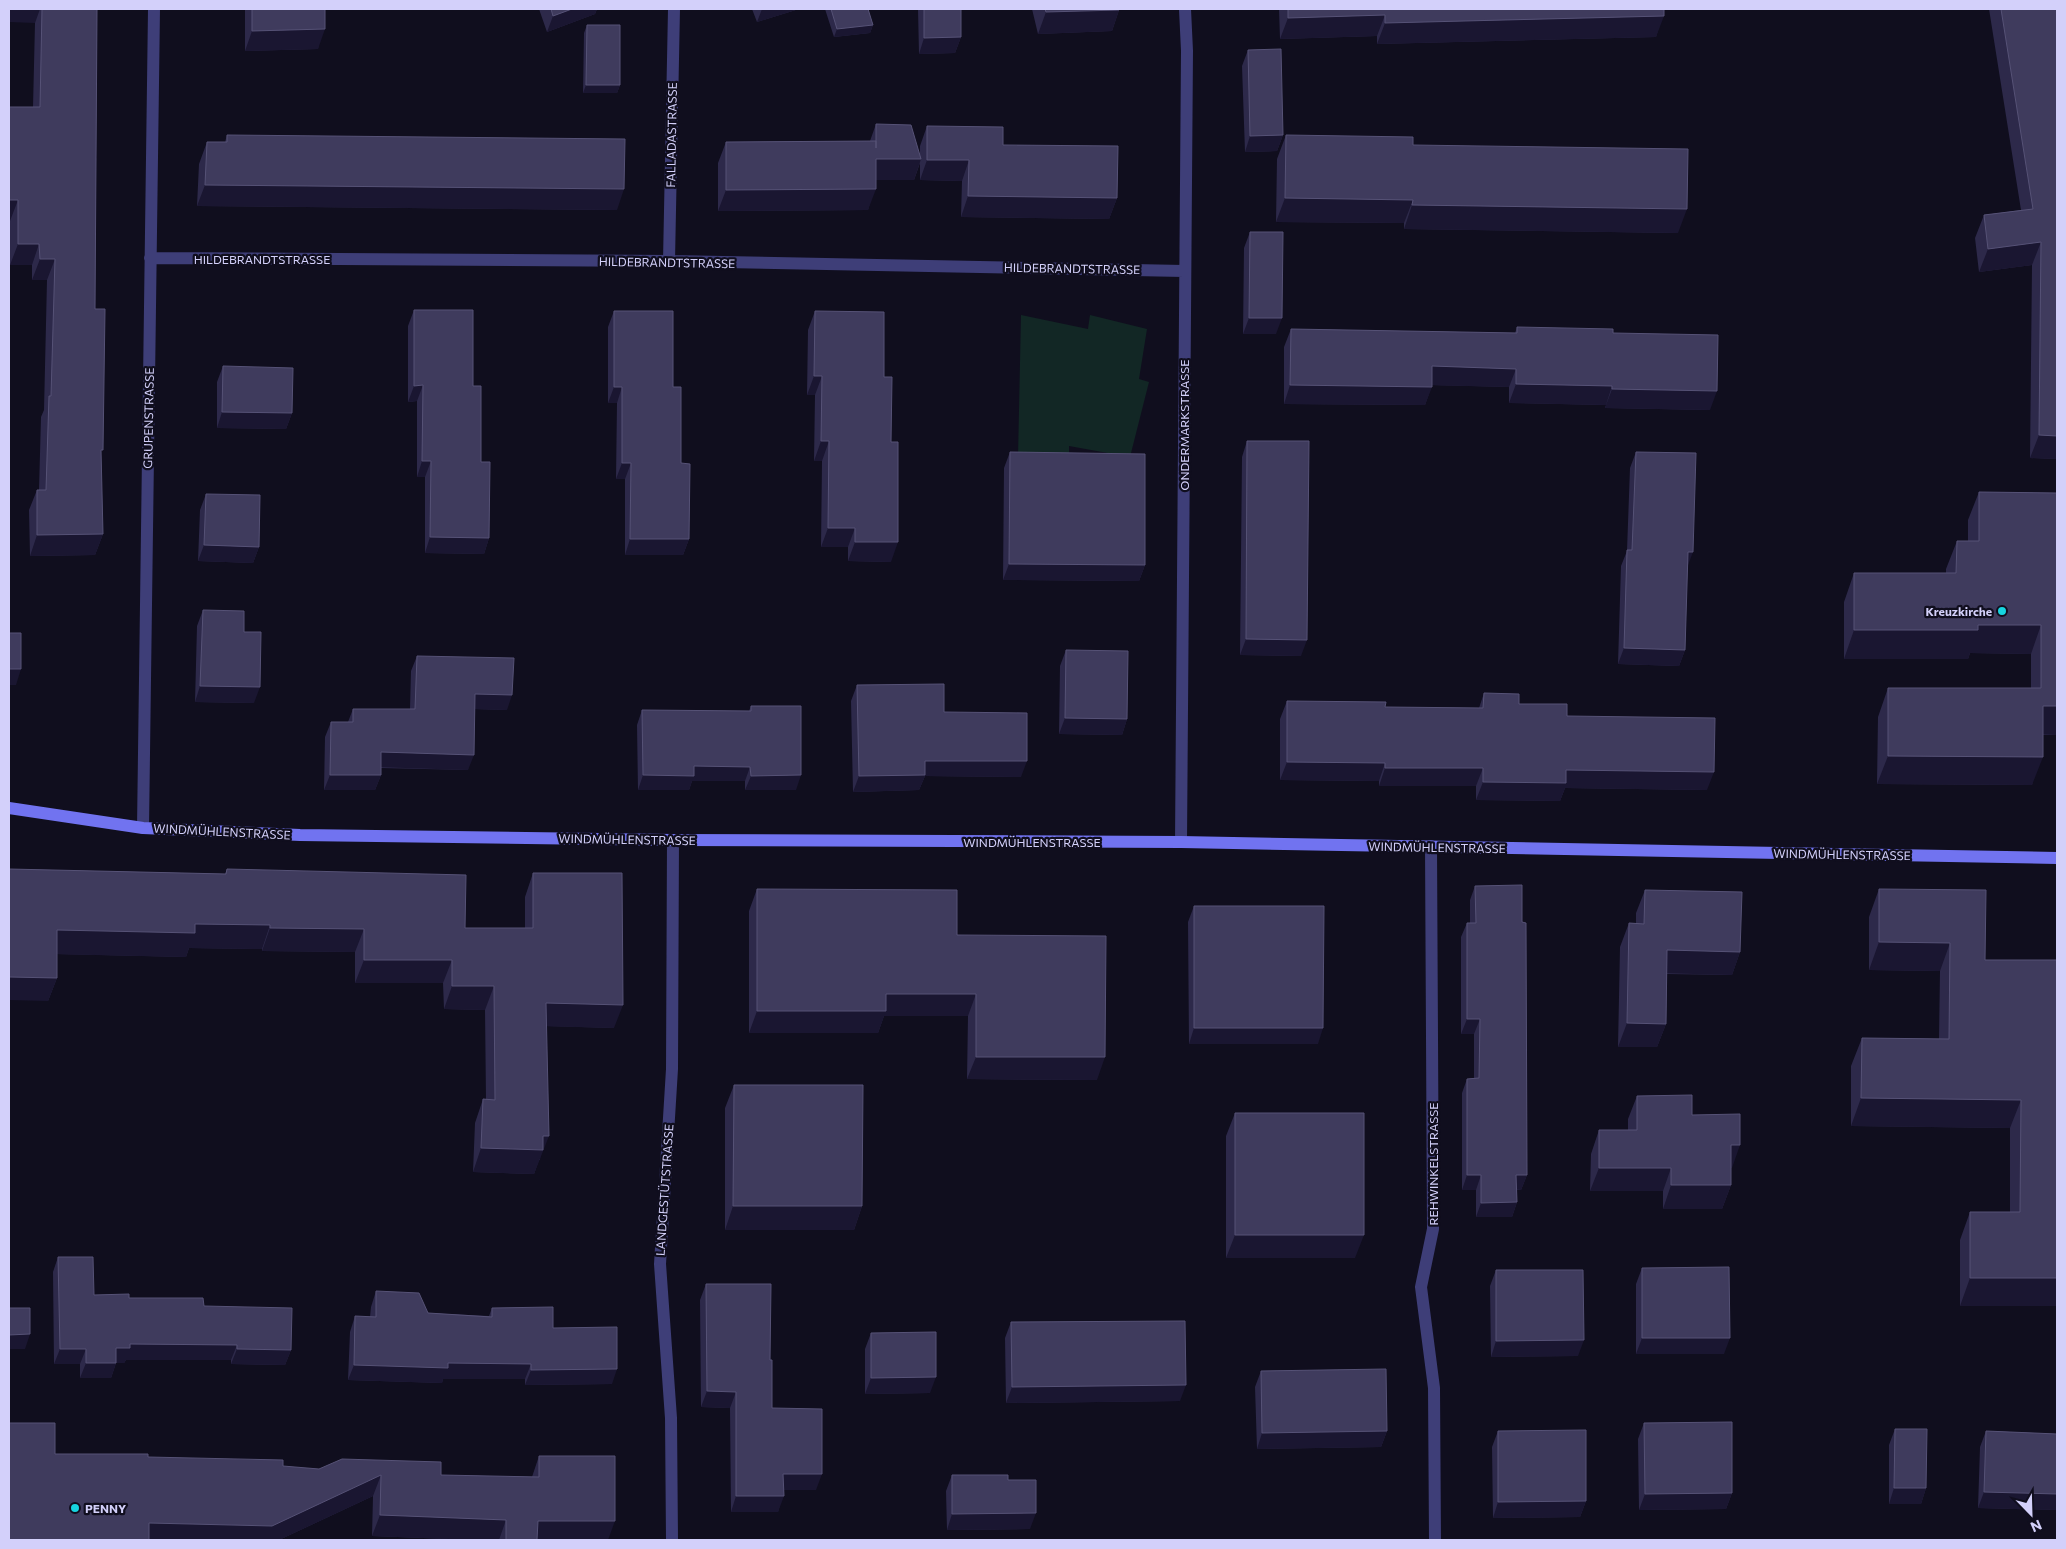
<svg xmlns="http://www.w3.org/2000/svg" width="2066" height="1549" font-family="Commissioner,sans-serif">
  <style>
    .green { fill: #122725 }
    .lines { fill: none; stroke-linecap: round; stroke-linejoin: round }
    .street { stroke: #3e3e78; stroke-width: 12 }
    .secondary { stroke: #7173f0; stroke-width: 12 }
    .wall { fill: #2d294a }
    .shaded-wall { fill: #1a1631 }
    .building { fill: #3f3b5d; stroke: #565276 }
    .poi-dot { fill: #17d4df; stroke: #100e1e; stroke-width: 2 }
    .labels { text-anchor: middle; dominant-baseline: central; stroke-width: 4.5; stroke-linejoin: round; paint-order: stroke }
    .street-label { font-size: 12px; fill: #d3d0fa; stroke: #100e1e }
    .poi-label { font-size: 12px; font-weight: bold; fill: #d3d0fa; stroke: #100e1e; text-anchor: end }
  </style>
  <rect width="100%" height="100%" fill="#100e1e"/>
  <path class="green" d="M1021,315L1088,329L1090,315L1147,329L1139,379L1149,382L1130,457L1069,446V456L1018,457Z"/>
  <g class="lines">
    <path class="street" d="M150,258L669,261L1184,271
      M669,261L674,9
      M143,828L154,9
      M1181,842L1187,51L1185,9
      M1431,846L1433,1229L1421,1287L1434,1388L1435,1540
      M672,1540L671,1418L660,1264L672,1069L673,840"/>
    <path class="secondary" d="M9,808L143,828L300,835L673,840L1181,842L2057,858"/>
  </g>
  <path class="wall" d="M9,9H97L95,309L101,454L103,534L95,555L30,556L29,510L37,490H39L41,417L44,410L47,280H32V265H10V221H9V107H33L35,23Z
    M245,9H325L318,49L245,51Z
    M539,9H597L595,14L547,32Z
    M752,9H799L757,22Z
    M825,9H868L873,25L870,33L834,37Z
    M918,9H961V37L955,53L919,54Z
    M1032,9H1119V10L1112,31L1038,34Z
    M1279,9H1664L1656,37L1377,44V36L1280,39Z
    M1989,9H2057V459L2030,458L2032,265L1979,272L1975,238L1984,215L2021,210Z
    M587,25L620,85L617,93H583L584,33Z
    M1248,50L1283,135L1277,151L1245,152L1242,66Z
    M876,124L920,154V146L927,126L1003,145L1117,198L1109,219L961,217L962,181L920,180V163L914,180H876L868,210L718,211V163L726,142L870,141Z
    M227,135L617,210L197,206L199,164L207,142H225Z
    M1286,135L1413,145L1678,233L1404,229V223L1276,222L1277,159Z
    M1250,232L1276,334H1243L1244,248Z
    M414,310L473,386L489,538L484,554L425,553V477H417V401L408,402V326Z
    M614,311L673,387L689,539L683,555H625V479H616L617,403H608V327Z
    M815,311L884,377L891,442V562L848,561V547H821L822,461H814L815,395H807L808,330Z
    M1517,327L1613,333L1710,410L1605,408L1606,405L1509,403V387L1432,385L1425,405L1284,404V347L1291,329L1515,333Z
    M223,366L292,413L286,429L217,428V382Z
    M1247,441L1301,656L1240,655L1242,457Z
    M1010,452L1145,565L1139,581L1003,580L1004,468Z
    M1636,452L1687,567L1685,650L1679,666L1618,664L1621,566L1627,551L1630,468Z
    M1979,492L2057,493V735H2043L2032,785L1877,784L1878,717L1888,688H2031V654L1970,653L1968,659H1844V602L1854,573H1946V569L1957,541H1968V520Z
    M206,494L259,547L253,563L198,561L200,510Z
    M203,610L244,632L254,703L195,702L197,626Z
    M1066,650L1127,719L1122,735L1059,734L1060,666Z
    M417,656L507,710L475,709L468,770L381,768V775L375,790H324L325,737L331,722H348L353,709H410L411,671Z
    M857,685L1021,777L925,776L919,790L853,792L851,701Z
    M1484,693L1519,704L1567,716L1707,790L1565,788L1560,801L1476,800V786H1379V781L1280,780V719L1287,701L1385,707L1479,708Z
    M751,706L796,790H745V781H692L689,790H638L637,725L642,710L749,711Z
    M9,869L225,874L227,869L465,928H525V897L533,873L614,1028L547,1026L540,1160H539L534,1174L473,1172L475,1123L483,1099H486L485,1010L444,1009L443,983H355V952L262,951V949L189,948L186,957L57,954V978L48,1001Z
    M1475,886L1527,1175L1521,1190H1517V1202L1512,1217H1476V1190H1462V1093L1467,1079L1474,1078V1034H1461V937L1467,923H1470V900Z
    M757,889L957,935L1097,1080L967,1079L968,1016H884L878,1033H749V911Z
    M1879,889L1985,960H2057V1306H1960V1240L1970,1212H2010V1128L1851,1126V1066L1862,1038L1939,1039L1940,971L1869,970V917Z
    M1645,890L1740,952L1732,975L1667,974L1666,1024L1657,1047H1618L1620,947L1629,923H1636V913Z
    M1194,906L1318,1044H1189L1188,922Z
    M734,1085L862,1206L854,1230H725V1108Z
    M1637,1096L1692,1115L1732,1168H1731V1185L1722,1209H1663V1191H1590L1591,1154L1599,1130H1628V1119Z
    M1235,1113L1355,1258H1226V1136Z
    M58,1257L94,1295L204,1306L291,1350L285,1365L231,1364V1360H126L124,1363H116L111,1378H80V1364H54L53,1272Z
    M1642,1268L1724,1354H1636V1284Z
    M1496,1270L1578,1356L1491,1357L1490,1286Z
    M706,1284L770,1360L772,1408L816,1490H784L778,1512H731L730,1408L701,1407L700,1300Z
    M376,1291L428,1313L489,1316L492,1308L553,1328L612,1384L525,1385V1379H443L442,1383L348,1380L350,1332L355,1316L370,1317L371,1307Z
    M1011,1322L1180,1401L1006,1403L1005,1338Z
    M871,1333L930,1393L865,1394V1349Z
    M1261,1371L1387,1431L1381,1447L1257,1449L1255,1387Z
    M1644,1423L1732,1493L1726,1509L1639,1510L1638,1439Z
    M1895,1429L1926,1488L1921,1504H1889V1445Z
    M1498,1431L1586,1501L1580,1517L1493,1518L1492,1447Z
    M1986,1431L2057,1434V1510L1978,1508L1980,1447Z
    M55,1454L148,1457L319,1469L441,1475L532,1477L539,1456L608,1540H474L372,1536L373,1496L279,1540H9Z
    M952,1475L1008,1480L1030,1529L947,1530L946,1491Z"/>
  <path class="shaded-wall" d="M9,9H40L35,23L9,22Z
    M572,9H597L595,14L547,32L553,16Z
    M762,9H799L757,22Z
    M1119,10L1112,31L1038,34L1046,12Z
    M1385,15L1377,36L1280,39L1288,18Z
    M1664,16L1656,37L1377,44L1385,23Z
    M873,25L870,33L834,37L837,29Z
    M325,29L318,49L245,51L252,31Z
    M961,37L955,53L919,54L924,38Z
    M586,85H620L617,93H583Z
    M1283,135L1277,151L1245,152L1250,136Z
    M876,159H921L914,180H868Z
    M927,160H969L962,181L920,180Z
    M205,185L624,189L617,210L197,206Z
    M876,189L868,210L718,211L726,190Z
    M968,196L1117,198L1109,219L961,217Z
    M1285,198L1413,200L1404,223L1276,222Z
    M9,200H18L10,221H9Z
    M1412,205L1687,209L1678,233L1404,229Z
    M2041,242L2032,265L1979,272L1988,249Z
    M18,244H39L32,265H10Z
    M40,259H55L47,280H32Z
    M1249,318H1282L1276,334H1243Z
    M1432,366L1516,369L1509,387L1425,385Z
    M814,376H822L815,395H807Z
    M1516,384L1612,386L1606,405L1509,403Z
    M423,385L417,401L408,402L414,386Z
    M1290,385L1432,387L1425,405L1284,404Z
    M614,387H622L617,403H608Z
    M1612,389L1717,391L1710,410L1605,408Z
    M222,412L292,413L286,429L217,428Z
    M2039,435L2057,436V459L2030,458Z
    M821,441H829L822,461H814Z
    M422,461H431L425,477H417Z
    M622,463H631L625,479H616Z
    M828,528H855L848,547H821Z
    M103,534L95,555L30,556L37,535Z
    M430,537L489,538L484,554L425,553Z
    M630,539H689L683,555H625Z
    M855,542H898L891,562L848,561Z
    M204,545L259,547L253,563L198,561Z
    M1688,552H1693L1687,568Z
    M1009,564L1145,565L1139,581L1003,580Z
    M1978,625H2041L2031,654L1970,653L1968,659H1844L1854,630Z
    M1246,639L1307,640L1301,656L1240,655Z
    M1624,648L1685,650L1679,666L1618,664Z
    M9,669H21L16,685H9Z
    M200,686L260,687L254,703L195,702Z
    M475,694L512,695L507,710L470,709Z
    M2043,706H2057V735L2033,734Z
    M1065,718L1127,719L1122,735L1059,734Z
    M381,752L474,755L468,770L375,767Z
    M1888,756L2043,757L2032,785L1877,784Z
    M925,761H1027L1021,777L925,776L919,790L853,792L859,776Z
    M1287,762L1385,763L1379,781L1280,780Z
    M694,766L750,767L745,781H692L689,790H638L643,775Z
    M1385,768H1483L1476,786H1379Z
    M1566,770L1714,772L1707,790L1565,788L1560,801L1476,800L1483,782Z
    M330,775H381L375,790H324Z
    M801,775L796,790H745L751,776Z
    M195,924L270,925L262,949L189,948L186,957L49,954L57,930Z
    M270,928L364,929L355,952L262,951Z
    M1879,942L1950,943L1940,971L1869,970Z
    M1667,950L1740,952L1732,975L1659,973Z
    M364,960H452L443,983H355Z
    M9,977L57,978L48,1001L9,1000Z
    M452,986H494L485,1010L444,1009Z
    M886,994H976L968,1016H884L878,1033H749L757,1011Z
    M546,1003L623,1005L614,1028L538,1026Z
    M1467,1019H1480L1474,1034H1461Z
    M1627,1023L1666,1024L1657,1047H1618Z
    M1194,1028H1323L1318,1044H1189Z
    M976,1057H1105L1097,1080L967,1079Z
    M1861,1098L2021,1100L2010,1128L1851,1126Z
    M543,1136H549L534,1174L473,1172L481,1148Z
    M1731,1145H1740L1732,1168H1722Z
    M1599,1168H1671L1663,1191H1590Z
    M1467,1175H1481L1476,1190H1462Z
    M1516,1175H1527L1521,1190L1511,1189Z
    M1671,1185H1731L1722,1209H1663Z
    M1517,1202L1512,1217H1476L1481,1203Z
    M733,1206H862L854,1230H725Z
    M1235,1235H1364L1355,1258H1226Z
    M1970,1278H2057V1306H1960Z
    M30,1334L25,1349H9V1335Z
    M1642,1338H1730L1724,1354H1636Z
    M1584,1340L1578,1356L1491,1357L1496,1341Z
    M130,1344L237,1345L231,1360H126L124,1363H116L111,1378H80L86,1363L116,1348Z
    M60,1349H86L80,1364H54Z
    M237,1349L291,1350L285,1365L231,1364Z
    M448,1363L531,1364L525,1379H443L442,1383L348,1380L354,1365Z
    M617,1369L612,1384L525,1385L531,1370Z
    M936,1377L930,1393L865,1394L871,1378Z
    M1186,1385L1180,1401L1006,1403L1012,1387Z
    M707,1391L736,1392L730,1408L701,1407Z
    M1387,1431L1381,1447L1257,1449L1262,1433Z
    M783,1474H822L816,1490H778Z
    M381,1475L373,1496L279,1540H143L149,1523Z
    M1894,1488H1926L1921,1504H1889Z
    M1984,1492L2057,1494V1510L1978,1508Z
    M1732,1493L1726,1509L1639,1510L1645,1494Z
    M736,1496H784L778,1512H731Z
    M1586,1501L1580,1517L1493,1518L1498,1502Z
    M1036,1513L1030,1529L947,1530L952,1514Z
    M380,1515L506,1520L499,1540H474L372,1536Z
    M538,1521H615L608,1540H531Z"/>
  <path class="building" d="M42,9H97L95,309H105L103,450H101L103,534L37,535V490H46L49,396H51L55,259H40L39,244H18V200H9V107H40Z
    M252,9H325V29L252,31Z
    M551,9H572L553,16Z
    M831,9H868L873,25L837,29Z
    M924,9H961V37L924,38Z
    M1045,9H1119V10L1046,12Z
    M1288,9H1664V16L1385,23V15L1288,18Z
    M2001,9H2057V436L2039,435L2041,242L1988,249L1984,215L2033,209Z
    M587,25H620V85H586Z
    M1281,49L1283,135L1250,136L1248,50Z
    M876,124L911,125L921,159H876V189L726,190V142L876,141V148Z
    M927,126L1003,127V145L1118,146L1117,198L968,196L969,160H927Z
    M227,135L625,139L624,189L205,185L207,142H227Z
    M1286,135L1413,137V145L1688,149L1687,209L1412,205L1413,200L1285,198Z
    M1250,232H1283L1282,318H1249Z
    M414,310H473V386H481V462H490L489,538L430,537L431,461H422L423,385L414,386Z
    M614,311H673V387H681V463L690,464L689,539H630L631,463H622V387H614Z
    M815,311L884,312V377H892L891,442H898V542H855V528H828L829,441H821L822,376H814Z
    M1517,327L1613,329V333L1718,335L1717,391L1612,389V386L1516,384V369L1432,366V387L1290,385L1291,329L1517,333Z
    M223,366L293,368L292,413L222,412Z
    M1247,441H1309L1307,640L1246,639Z
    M1010,452L1145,454V565L1009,564Z
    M1636,452L1696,453L1693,552H1688L1685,650L1624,648L1627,550H1632Z
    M1979,492L2057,493V706H2043V757L1888,756V688H2041V625H1978V630H1854V573H1956L1957,541H1979Z
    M206,494L260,495L259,547L204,545Z
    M203,610L244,611V632H261L260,687L200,686Z
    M9,633H21V669H9Z
    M1066,650L1128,651L1127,719L1065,718Z
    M417,656L514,658L512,695L475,694L474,755L381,752V775H330L331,722H353V709H415Z
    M944,684V712L1027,713V761H925V775L859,776L857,685Z
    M1484,693L1519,694V704H1567V716L1715,718L1714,772L1566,770V783L1483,782V768H1385V763L1287,762V701L1386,702L1385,707L1483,708Z
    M751,706H801V775L751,776L750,767L694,766V776L643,775L642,710L751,711Z
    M9,869L226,874L227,869L466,875L465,928H533V873H622L623,1005L546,1003L549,1136H543V1150L481,1148L483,1099L495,1100L494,986H452V960H364V929L270,928V925L195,924V933L57,930V978L9,977Z
    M1522,885V922L1526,923L1527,1175H1516L1517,1202L1481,1203V1175H1467V1079L1479,1078L1480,1019H1467V923H1476L1475,886Z
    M757,889L957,890V935L1106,936L1105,1057H976V994H886V1011H757Z
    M1879,889L1986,890L1985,960H2057V1278H1970V1212H2020L2021,1100L1861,1098L1862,1038L1949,1039L1950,943L1879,942Z
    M1645,890L1742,892L1740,952L1667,950L1666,1024L1627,1023L1629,923L1644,924Z
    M1194,906H1324L1323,1028H1194Z
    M734,1085H863L862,1206H733Z
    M1692,1095V1115L1740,1114V1145H1731V1185H1671V1168H1599V1130H1637V1096Z
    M1235,1113H1364V1235H1235Z
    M58,1257H93L94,1295L129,1294V1298H203L204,1306L292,1308L291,1350L237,1349V1345L130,1344V1348H116V1363H86V1349H60Z
    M1729,1267L1730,1338H1642V1268Z
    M1496,1270H1583L1584,1340L1496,1341Z
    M706,1284H771L770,1360H772V1408L822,1409V1474H783L784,1496H736V1392L707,1391Z
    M376,1291L419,1293L428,1313L492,1317V1308L553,1307V1328L617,1327V1369L531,1370V1364L448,1363V1368L354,1365L355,1316L376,1317Z
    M9,1308H30V1334L9,1335Z
    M1185,1321L1186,1385L1012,1387L1011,1322Z
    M936,1332V1377L871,1378V1333Z
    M1386,1369L1387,1431L1262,1433L1261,1371Z
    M1732,1422V1493L1645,1494L1644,1423Z
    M9,1423H55V1454H148V1457L283,1460V1466L319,1469L342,1459L441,1462V1475L539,1477V1456H615V1521H538L537,1540H506V1520L380,1515L381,1475L272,1526L149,1523V1540H9Z
    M1895,1429H1927L1926,1488H1894Z
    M1586,1430V1501L1498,1502V1431Z
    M1986,1431L2057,1434V1494L1984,1492Z
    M952,1475H1008V1480H1036V1513L952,1514Z"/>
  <g class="poi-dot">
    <circle cx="2002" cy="611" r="5"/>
    <circle cx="75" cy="1508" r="5"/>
  </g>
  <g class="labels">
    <g class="street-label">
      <text transform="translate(671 135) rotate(-89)">FALLADASTRASSE</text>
      <text x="262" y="259">HILDEBRANDTSTRASSE</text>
      <text transform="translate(667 262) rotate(1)">HILDEBRANDTSTRASSE</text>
      <text transform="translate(1072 268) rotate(1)">HILDEBRANDTSTRASSE</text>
      <text transform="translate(148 418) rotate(-89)">GRUPENSTRASSE</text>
      <text transform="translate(1184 425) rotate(-90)">ONDERMARKSTRASSE</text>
      <text transform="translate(222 831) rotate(3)">WINDMÜHLENSTRASSE</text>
      <text transform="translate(627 839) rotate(1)">WINDMÜHLENSTRASSE</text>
      <text x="1032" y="842">WINDMÜHLENSTRASSE</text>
      <text transform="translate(1437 847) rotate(1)">WINDMÜHLENSTRASSE</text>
      <text transform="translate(1842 854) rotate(1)">WINDMÜHLENSTRASSE</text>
      <text transform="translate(1433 1164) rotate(-90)">REHWINKELSTRASSE</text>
      <text transform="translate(664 1190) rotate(-86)">LANDGESTÜTSTRASSE</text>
    </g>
    <g class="poi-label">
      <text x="1992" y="611">Kreuzkirche</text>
      <text x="85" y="1508" text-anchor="start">PENNY</text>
    </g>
  </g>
  <rect width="2066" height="1549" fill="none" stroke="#d3d0fa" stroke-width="20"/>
  <g transform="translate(2031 1514) rotate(157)" stroke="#100e1e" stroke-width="4" paint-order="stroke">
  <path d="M0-4L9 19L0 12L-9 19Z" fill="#d3d0fa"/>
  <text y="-8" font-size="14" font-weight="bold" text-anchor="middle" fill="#d3d0fa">N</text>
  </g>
</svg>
